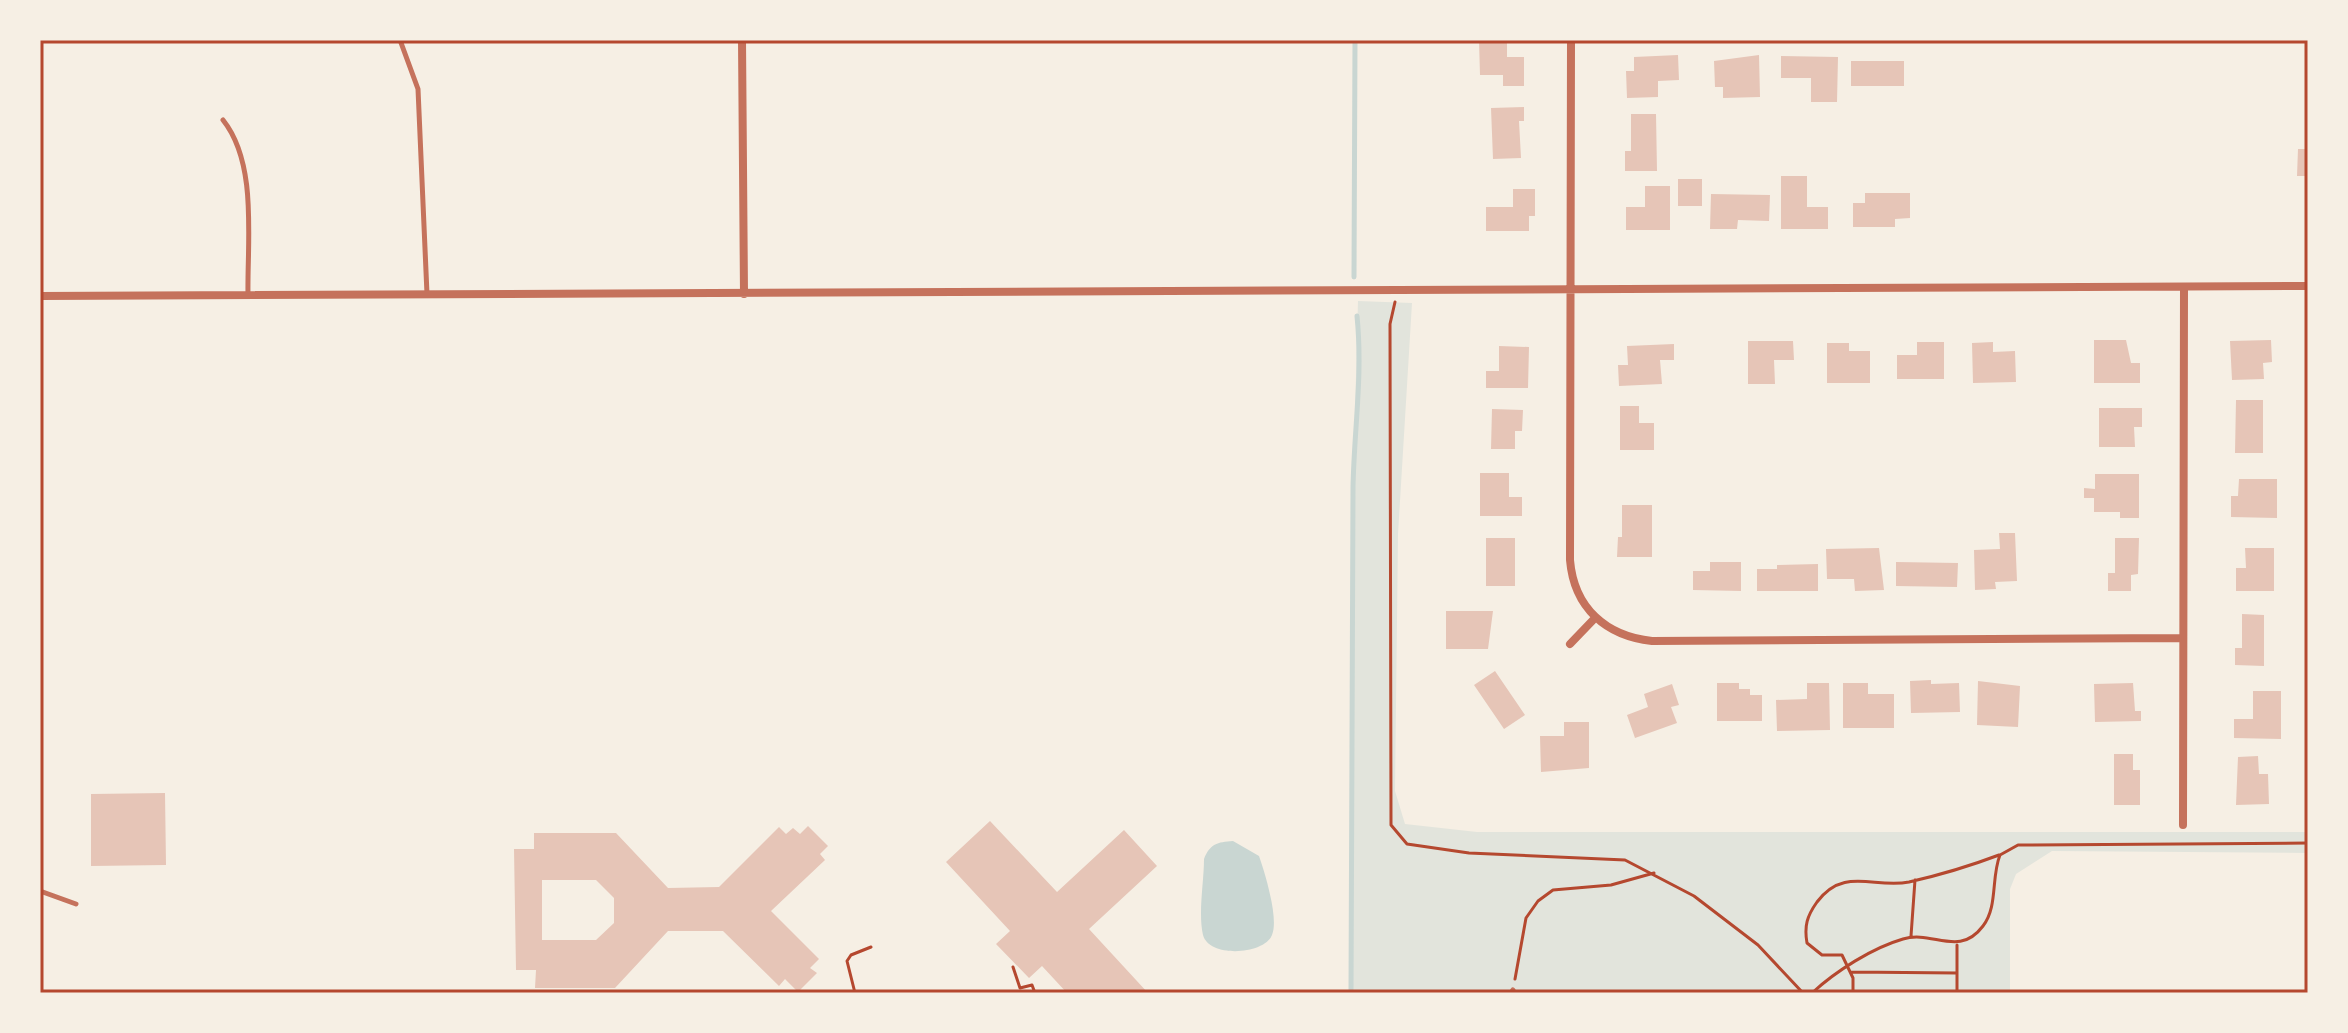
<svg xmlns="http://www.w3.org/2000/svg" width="2348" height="1033" font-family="Arial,sans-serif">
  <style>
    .green { fill: #e2e4dc }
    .water { fill: #c9d6d2 }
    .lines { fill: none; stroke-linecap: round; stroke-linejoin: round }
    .stream { stroke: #c9d6d2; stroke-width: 5 }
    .building { fill: #e6c5b7; fill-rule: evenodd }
    .path { stroke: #b5482f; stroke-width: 3 }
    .service { stroke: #c5725c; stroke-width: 5 }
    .minor { stroke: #c5725c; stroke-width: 8 }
    .neatline { fill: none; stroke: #b5482f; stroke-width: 3 }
  </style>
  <rect width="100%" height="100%" fill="#f6efe4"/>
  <path class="green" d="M1358,301L1412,303L1398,534L1395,791L1405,824L1477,832H2308V853L2052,851L2016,874L2010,889V993H1351L1353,488Z"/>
  <path class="water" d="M1233,841L1259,856C1265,873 1279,919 1272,935C1264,955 1209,958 1203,935C1198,913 1204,882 1204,859C1210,844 1217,842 1233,841Z"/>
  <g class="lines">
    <path class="stream" d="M1354,277L1355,40
      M1351,993L1353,488C1354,429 1363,376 1357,316"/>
  </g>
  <path class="building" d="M1479,40H1507V57H1524V86H1503V75H1480Z
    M1678,55L1679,80L1658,81V97L1627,98L1626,71H1634V57Z
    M1759,55L1760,97L1723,98V87H1715L1714,61Z
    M1781,56L1838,57L1837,102H1811V78H1781Z
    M1851,61H1904V86H1851Z
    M1524,107V121H1519L1521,158L1493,159L1491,108Z
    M1631,114H1656L1657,171H1625V151H1631Z
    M2298,149H2308V176H2297Z
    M1781,176H1807V207H1828V229H1781Z
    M1678,179H1702V206H1678Z
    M1645,186H1670V230H1626V207H1645Z
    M1513,189H1535V216H1529V231H1486V207H1513Z
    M1865,193H1910V218L1895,219V227H1853V203H1865Z
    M1711,194L1770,195L1769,221L1738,220L1737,229H1710Z
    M2094,340H2126L2131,363H2140V383H2094Z
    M2271,340L2272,362L2263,363L2264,379L2232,380L2230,341Z
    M1748,341H1793L1794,360H1774L1775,384H1748Z
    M1917,342H1944V379H1897V355H1917Z
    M1993,342V352L2015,351L2016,382L1973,383L1972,343Z
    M1827,343H1849V351H1870V383H1827Z
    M1674,344V360H1660L1662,384L1619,386L1618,365H1628L1627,346Z
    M1499,346L1529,347L1528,388H1486V371H1499Z
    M2236,400H2263V453H2235Z
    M1620,406H1639V423H1654V450H1620Z
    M2099,408H2142V427H2134L2135,447H2099Z
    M1492,409L1523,410L1522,431H1515V449H1491Z
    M1480,473H1509V497H1522V516H1480Z
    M2095,474H2139V518H2120V512H2094V498H2084V488L2095,489Z
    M2239,479H2277V518L2231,517V496H2238Z
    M1622,505H1652V557H1617L1618,537H1622Z
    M1999,533H2015L2017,581L1995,582L1996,589L1975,590L1974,550L2000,549Z
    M1486,538H1515V586H1486Z
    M2115,538H2139L2138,574L2131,575V591H2108V573H2115Z
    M1879,548L1884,590L1855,591L1854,579H1827L1826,549Z
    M2245,548H2274V591H2236V568H2246Z
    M1710,562H1741V591L1693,590V571H1710Z
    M1896,562L1958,563L1957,587L1896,586Z
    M1818,564V591H1757V569H1777V565Z
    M1446,611H1493L1488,649H1446Z
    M2242,614L2264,615V666L2235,665V648H2242Z
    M1495,671L1525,715L1504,729L1474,685Z
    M1931,680V684L1959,683L1960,712L1911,713L1910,681Z
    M1978,681L2020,686L2018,727L1977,725Z
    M1717,683H1739V689H1750V695H1762V721H1717Z
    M1807,683H1829L1830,730L1777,731L1776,700L1807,699Z
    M1843,683H1868V694H1894V728H1843Z
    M2133,683L2135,711H2141V721L2095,722L2094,684Z
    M1672,684L1679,705L1671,707L1677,723L1635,738L1627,715L1648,707L1644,694Z
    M2253,691H2281V739L2234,738V719H2253Z
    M1564,722H1589V768L1541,772L1540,736H1564Z
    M2114,754H2133V770H2140V805H2114Z
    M2258,756L2259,774H2268L2269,804L2236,805L2238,757Z
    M165,793L166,865L91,866V794Z
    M990,821L1057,892L1124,830L1157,866L1089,929L1148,993H1067L1042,966L1029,978L996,944L1010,931L946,862Z
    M808,826L828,846L820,854L825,860L771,911L819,959L810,968L817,973L798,992L785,979L779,986L723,931H668L615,988H535L536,970H516L514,849H534V833H616L668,888L719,887L779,827L786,834L793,828L800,834ZM542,880H596L614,898V923L596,940H542Z"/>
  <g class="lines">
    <path class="path" d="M1395,302L1390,324L1391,825L1407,844L1469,853L1625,860L1694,896L1758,945L1803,993
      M1911,936L1915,880
      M1957,945V993
      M1013,967L1020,988L1032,985L1035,993
      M1851,972L1957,973
      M1515,979L1526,918L1538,901L1553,890L1611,885L1654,873
      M855,993L847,961L851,955L871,947
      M1812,993C1836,971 1872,948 1903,939C1933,930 1959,958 1983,926C1998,907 1991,877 2000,855L2018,845L2308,843
      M1853,993V978L1842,955H1822L1807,943C1804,926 1807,916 1817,902C1844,866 1874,889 1909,882C1940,875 1970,866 1999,855"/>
    <path class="service" d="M400,40L418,89L427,294
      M223,120C258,164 247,241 248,295
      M40,891L76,904
      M1511,993L1513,990"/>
    <path class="minor" d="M742,40L744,294
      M1571,40L1570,560C1574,608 1606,636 1652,641L2183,638
      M40,296L2308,286
      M1570,644L1595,618
      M2183,825L2184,287"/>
  </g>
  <rect width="2348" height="1033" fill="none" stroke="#f6efe4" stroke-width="84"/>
  <rect x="42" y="42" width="2264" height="949" class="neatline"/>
</svg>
